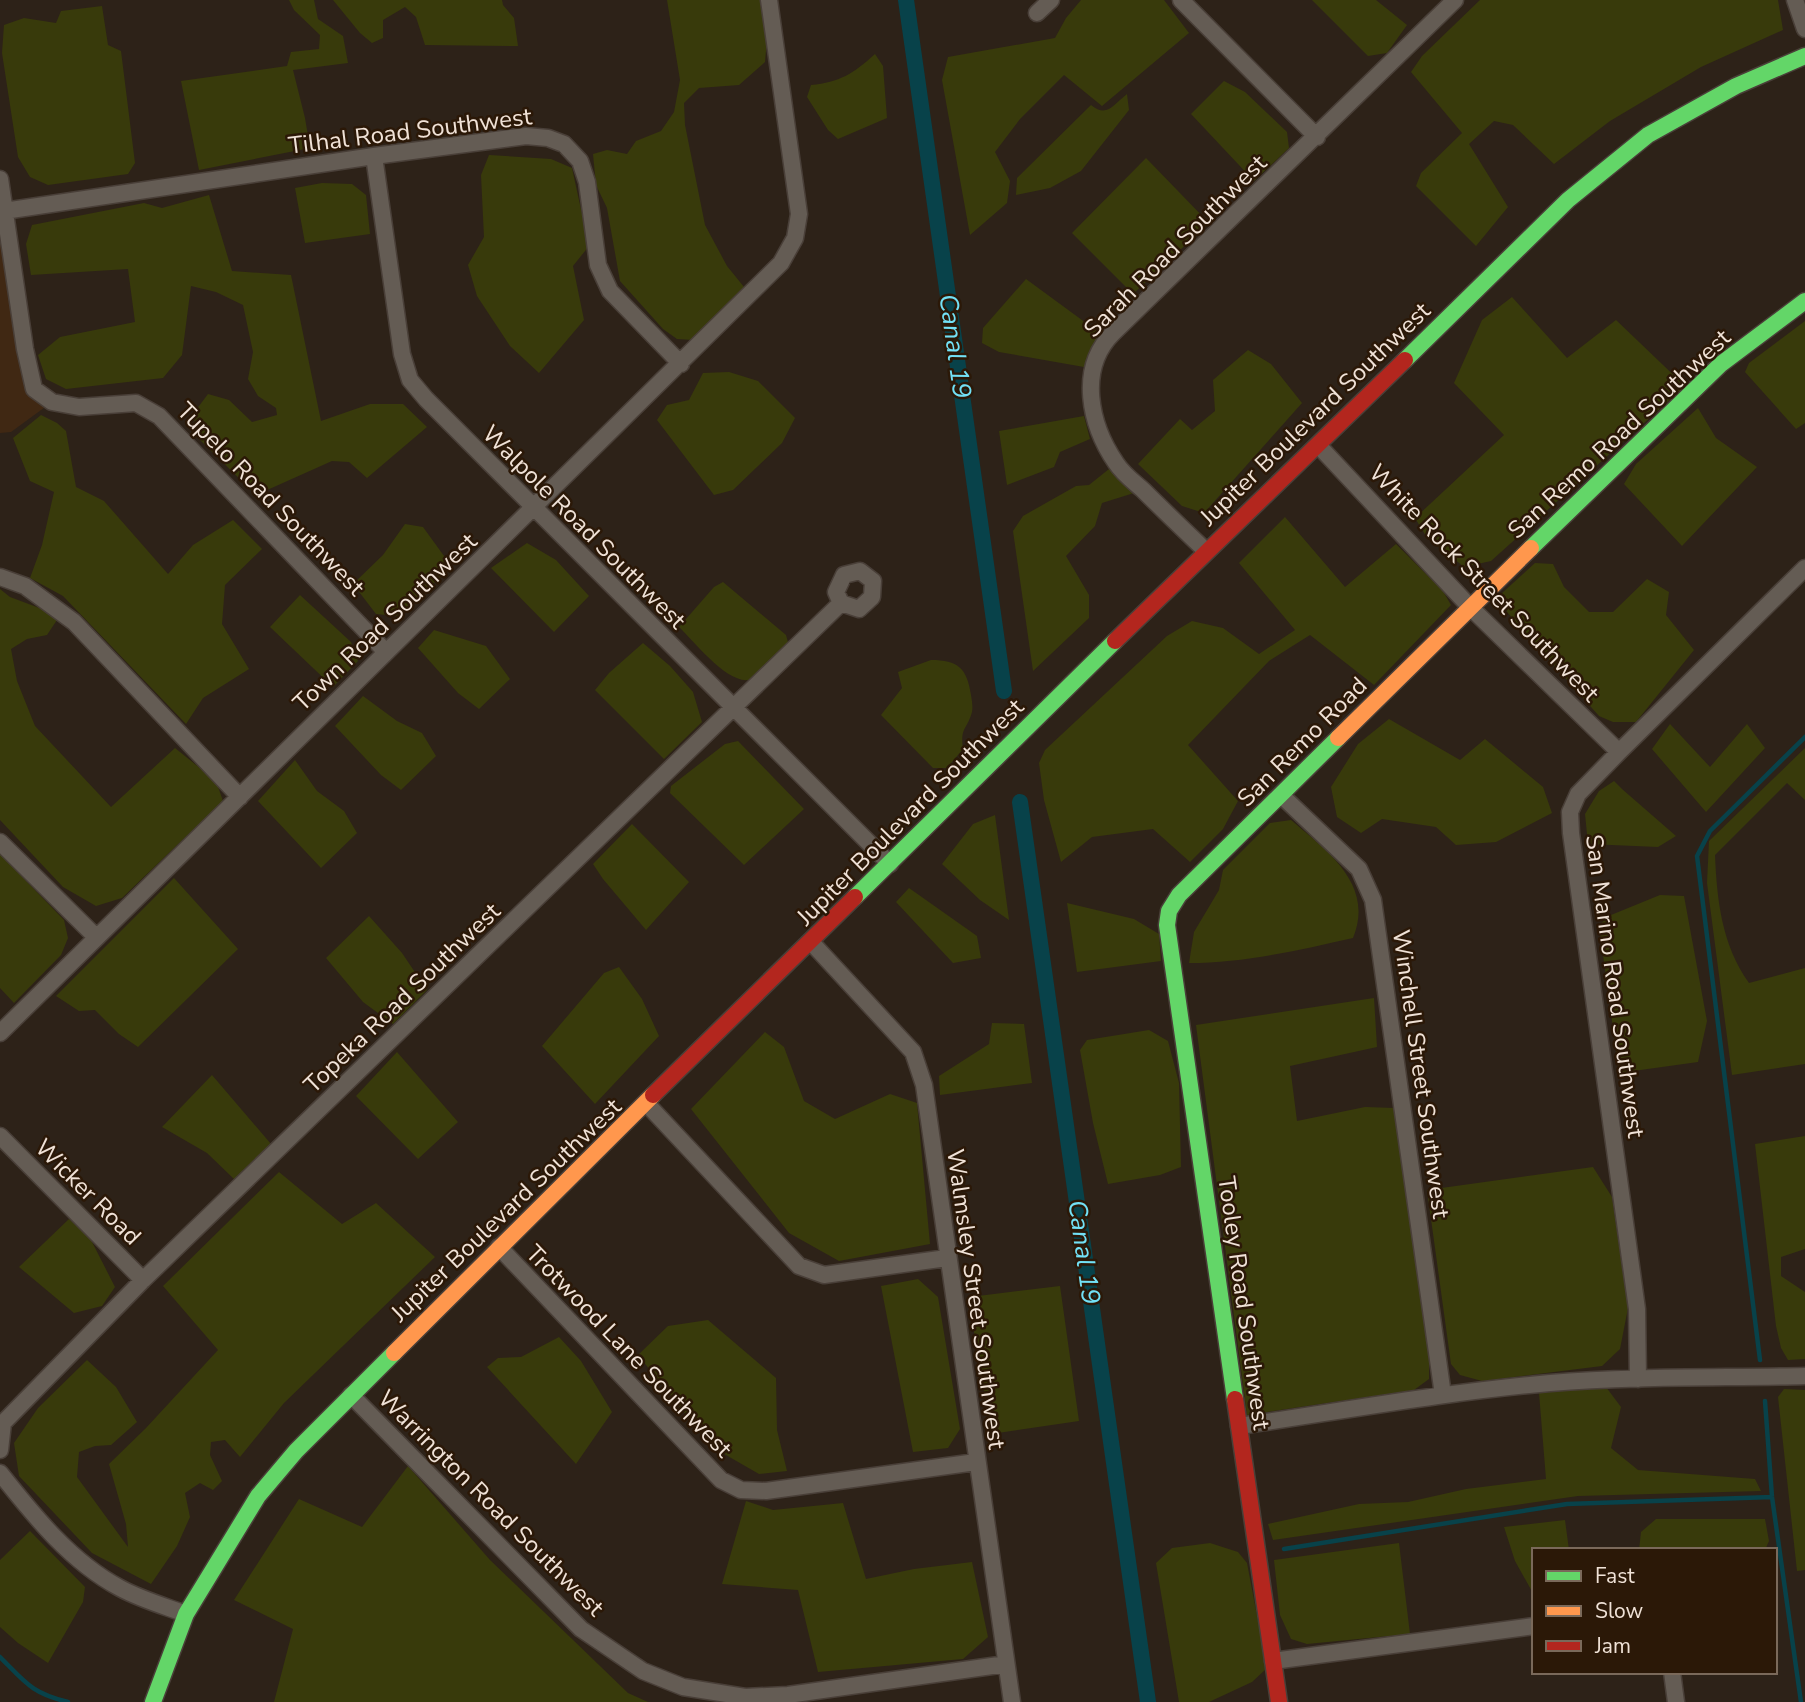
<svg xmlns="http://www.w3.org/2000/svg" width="1805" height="1702" font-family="'Nunito Sans',sans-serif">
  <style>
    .built { fill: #402813 }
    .green { fill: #383a0b }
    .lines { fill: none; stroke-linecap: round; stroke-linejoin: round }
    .stream { stroke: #08424a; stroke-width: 4.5 }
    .canal { stroke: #08424a; stroke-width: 16 }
    .street-casing { stroke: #493f38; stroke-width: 19 }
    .fast-casing { stroke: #493f38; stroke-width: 19 }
    .slow-casing { stroke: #493f38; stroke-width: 19 }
    .jam-casing { stroke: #493f38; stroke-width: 19 }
    .street { stroke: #645c54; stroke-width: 16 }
    .fast { stroke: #63d668; stroke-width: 16 }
    .slow { stroke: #ff974d; stroke-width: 16 }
    .jam { stroke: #b3261e; stroke-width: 16 }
    .labels { text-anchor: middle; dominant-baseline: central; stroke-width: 5; stroke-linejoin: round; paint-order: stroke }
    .street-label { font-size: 24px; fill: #f0e2d7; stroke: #2b1807 }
    .water-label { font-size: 26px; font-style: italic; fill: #72e1f6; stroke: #2b1807 }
  </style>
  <rect width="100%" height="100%" fill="#2d2218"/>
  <path class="built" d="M0,178L34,389L52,402L11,432L0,433Z"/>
  <path class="green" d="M289,0H314L318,19L343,36L348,63L293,70L305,118L310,148L199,170L181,81L287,66L291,52L319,49L320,35L294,10Z
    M333,0H502L503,5L514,18L518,46L425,45L416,17L405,7L383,20V38L372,43L360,33Z
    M667,0H764L767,39L765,62L739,85L699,88L684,103L685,125L705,225L727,266L744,287L694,340L677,339L663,329L620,281L607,208L596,185L593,154L607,150L627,154L636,141L661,131L674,112L680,80Z
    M1081,0H1164L1189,33L1102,106L1064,75L1020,119L995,152L1010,181L1007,203L970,235L942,80L948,57L1055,38L1066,18Z
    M1312,0H1376L1407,25L1387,53L1368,56Z
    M1480,0H1778L1783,30L1701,67L1610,121L1554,164L1513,125L1494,121L1469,144L1508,207L1476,246L1416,186L1421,173L1462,133L1411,72L1422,56Z
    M102,6L108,45L121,51L135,163L128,174L48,185L30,177L18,157L2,53L4,25L24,18L56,23L61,11Z
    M875,54L883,66L887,118L838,139L828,130L807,97L811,85C840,82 853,74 875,54Z
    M1224,81L1245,92L1287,132L1289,148L1254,181L1191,114Z
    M1127,94L1129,110L1081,171L1050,188L1016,195L1017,178L1091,105C1107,118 1113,105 1127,94Z
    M489,155L551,159L572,168L589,246L573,266L584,320L539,373L510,346L477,296L468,265L484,237L481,175Z
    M1146,158L1209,223L1133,294L1072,233Z
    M322,183L352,184L366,195L370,234L305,243L295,188Z
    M209,195L232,271L291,275L321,421L370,404H403L427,427L367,478L349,462L332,461L256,495L198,438L193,414L208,394L229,400L252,422L277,415L276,408L258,396L248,379L253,352L243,305L216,292L191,286L182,355L163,378L66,389L46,379L38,355L60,337L135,322L128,269L31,275L26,244L32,225L144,203L162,208Z
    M1026,279L1101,334L1093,345L1084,367L999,352L982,343L983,328Z
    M1512,297L1567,358L1616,320L1685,386L1491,561L1464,567L1426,536L1415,518L1504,435L1454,383L1482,320Z
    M1805,321V423L1796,429L1745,372L1749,363Z
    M1248,350L1271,364L1302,403L1204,513L1182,506L1138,464L1180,419L1192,430L1215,411L1213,380Z
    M729,372L758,381L795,418L782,443L733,490L714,495L657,420L667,405L689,400L703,373Z
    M1698,408L1716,438L1757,467L1682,546L1624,484L1636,464Z
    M41,415L57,423L66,431L76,487L104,501L168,574L193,545L233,520L262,549L225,585L222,624L249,669L203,698L186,724L63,596L30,578L42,545L54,492L30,481L13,438Z
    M1084,416L1090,439L1060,452L1054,467L1007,485L999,431Z
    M1109,469L1134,493L1102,503L1095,526L1066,556L1089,595V618L1033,671L1013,531L1023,516L1076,486L1089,485Z
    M1285,517L1345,587L1396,544L1443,591L1451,605L1374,685L1310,635L1269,661L1188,745L1238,801L1223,829L1190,862L1153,829L1092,837L1061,862L1044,800L1039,763L1045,750L1167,636L1192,621L1223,628L1259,654L1295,630L1239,563Z
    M405,524L423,527L452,567L397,616L376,614L353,584L383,555Z
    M527,543L556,560L589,596L554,632L491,568Z
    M1535,563L1553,564L1564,587L1589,612H1613L1647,579L1669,592L1666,615L1694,650L1636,722H1613L1599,716L1507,612L1501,594Z
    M723,582L786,635L789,646C779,655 763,674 752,679C730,688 694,641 679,627L714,587Z
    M0,589L10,597L42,609L57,620L47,635L27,639L11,649L17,681L35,726L111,807L175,748L216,781L223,801L122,898L96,906L63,887L0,820Z
    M300,595L351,642L358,661L333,687L270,627Z
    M434,630L486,646L510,679L479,709L458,693L418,648Z
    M643,643L670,666L693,692L702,722L664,759L595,690L609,673Z
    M931,660C958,660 967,668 971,695C972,701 973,707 972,712C967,730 960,727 963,749L947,768H933L881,715L902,688L898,672Z
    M363,696L397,721L422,733L436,756L401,790L381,775L335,726Z
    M1389,719L1460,760L1485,739L1543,787L1552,813L1496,842L1456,845L1436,827L1382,819L1361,833L1337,817L1331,787L1358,744Z
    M1670,724L1710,767L1747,724L1765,748L1706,812L1652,749Z
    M738,741L804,809L744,865L670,793L671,786L725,744Z
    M1805,748V800L1787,783L1715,855C1717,901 1722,945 1749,983L1805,968V1064L1732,1075L1707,883L1709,841Z
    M295,760L317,791L344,811L357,833L321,868L258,801Z
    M1614,781L1622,789L1676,836L1658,847L1588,844L1585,814L1599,791Z
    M995,815L1009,920L980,900L942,864L973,824Z
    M1291,820C1327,851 1375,884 1353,938C1300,950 1244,963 1189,963L1194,932L1219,890L1223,870L1270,823Z
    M632,824L689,882L646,930L603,879L593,864Z
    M0,854L64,920L68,938L61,955L14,1003L0,988Z
    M174,878L238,949L138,1047L119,1034L95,1010L79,1011L56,996Z
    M909,888L977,936L981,958L953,963L896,902Z
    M1660,895L1684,896L1707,1021L1698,1062L1619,1073L1599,925L1611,915Z
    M1067,903L1134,919L1159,934L1161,961L1077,972Z
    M369,916L402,953L427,990L393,1024L363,1002L326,958Z
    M619,967L642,999L659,1036L595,1104L542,1046L604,973Z
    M1374,998L1377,1047L1290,1066L1297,1121L1365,1107L1394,1108L1429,1349V1379L1414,1390L1247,1415L1196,1025Z
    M992,1023L1024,1024L1032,1083L940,1095L939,1076L989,1044Z
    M1149,1030L1168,1041L1179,1083L1181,1167L1160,1175L1108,1184L1093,1123L1080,1050L1087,1040Z
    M765,1032L784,1047L804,1101L835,1119L890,1094L917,1103L930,1244L839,1261L789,1233L691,1109Z
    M397,1052L458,1122L418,1159L356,1096Z
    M212,1075L271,1144L234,1179L207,1153L162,1127Z
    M1805,1136V1249L1781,1257V1276L1805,1292V1359L1788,1360L1781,1348L1776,1326L1755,1144Z
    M1593,1167L1612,1197L1628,1308L1620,1349L1602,1366L1482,1381L1460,1375L1451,1364L1427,1190Z
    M279,1172L342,1224L376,1203L435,1257L284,1403L240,1457L225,1440L211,1442L210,1455L222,1481L213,1490L200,1483L185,1493L190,1517L177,1546L151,1584L92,1553L19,1476L14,1443L38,1408L87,1360L116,1387L137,1422L111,1445L95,1446L79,1452L77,1477L128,1547L126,1524L109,1464L146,1428L218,1350L163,1286Z
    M69,1219L90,1238L115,1287L102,1306L74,1313L19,1267Z
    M918,1279L938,1297L960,1429L948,1448L913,1452L881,1286Z
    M1060,1286L1079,1421L991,1434L970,1308L978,1296Z
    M708,1320L776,1378L777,1430L787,1471L759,1474L712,1447L638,1355L668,1326Z
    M559,1337L581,1361L612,1412L576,1464L487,1367L498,1358L521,1357Z
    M1606,1387L1621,1407L1611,1448L1638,1470L1755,1479L1761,1491L1578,1496L1273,1540L1268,1524L1359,1504L1408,1502L1466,1489L1546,1479L1539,1393Z
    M1784,1389L1805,1390V1570L1797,1571L1778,1397Z
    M408,1466L490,1560L628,1693L648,1702H274L293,1629L234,1600L299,1499L362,1527Z
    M746,1501L773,1510L843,1503L866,1579L914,1569L972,1562L988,1637L963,1659L818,1672L798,1590L722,1584Z
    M1656,1519H1765L1769,1541L1765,1550H1639L1641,1532Z
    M1565,1520L1569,1550H1534V1595L1515,1561L1504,1527Z
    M30,1531L85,1587L83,1602L48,1663L18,1643L0,1627V1560Z
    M1210,1543L1238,1552L1247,1563L1267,1668L1252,1682L1209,1702H1179L1156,1563L1172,1548Z
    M1399,1543L1410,1634L1307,1644L1291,1639L1280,1615L1274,1560Z"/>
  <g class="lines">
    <path class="stream" d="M1760,1360L1697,856L1710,831L1805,737
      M1765,1401L1772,1497L1801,1702
      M1284,1549L1567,1504L1772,1497
      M0,1657C25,1682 31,1693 68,1702"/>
    <path class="canal" d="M906,0L1004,691
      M1020,802L1148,1702"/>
    <g class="street-casing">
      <path id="street" d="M1181,0L1317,137
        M1795,0L1805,29
        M1037,13L1051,0
        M374,156L402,354L410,380L426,399L890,864
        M0,179L25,349L34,389L52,402L79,407L136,403L159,416L386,652
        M4,211L374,156L526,136L548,138L564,144L580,161L587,182L598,265L610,291L681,364
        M1318,445L1470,607L1619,752
        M1206,551C1185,531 1164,511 1143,490C1134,482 1123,474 1116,463C1090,425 1077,369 1113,333L1455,0
        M0,577L25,586L74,622L240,797
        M1281,795L1359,869L1373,900L1443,1395
        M0,842L96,937
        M811,942L913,1052L924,1085L1012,1702
        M0,1033L781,263L795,238L799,214L769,0
        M647,1104L799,1266L824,1275L947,1258
        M0,1136L143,1280
        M499,1247L721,1480L741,1490L766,1491L976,1462
        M1638,1379L1637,1309L1571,833L1570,812L1578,794L1619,752L1805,568
        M351,1395L581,1629L643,1671L683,1687L745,1697L788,1695L1006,1664
        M1239,1426C1342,1411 1446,1392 1550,1383C1634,1376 1720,1378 1805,1376
        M0,1450L3,1423L143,1280L841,603L859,609L872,597L873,581L860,571L844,575L836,592L841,603
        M0,1473C34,1516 71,1562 120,1588C140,1599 164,1606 186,1614
        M1273,1661L1534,1626
        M1672,1672L1676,1702"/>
    </g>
    <g class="fast-casing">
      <path id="fast" d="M1405,360L1568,200L1648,135L1736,86L1805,56
        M1531,548L1721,364L1805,301
        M855,897L1115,641
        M1235,1399L1167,925L1169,911L1179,895L1338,738
        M153,1702L186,1614L258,1496L296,1451L394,1353"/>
    </g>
    <g class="slow-casing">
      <path id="slow" d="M1338,738L1531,548
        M394,1353L653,1095"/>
    </g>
    <g class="jam-casing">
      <path id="jam" d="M1115,641L1405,360
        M653,1095L855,897
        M1235,1399L1279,1702"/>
    </g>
    <use href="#street" class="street"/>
    <use href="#fast" class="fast"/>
    <use href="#slow" class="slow"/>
    <use href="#jam" class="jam"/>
  </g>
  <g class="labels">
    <g class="street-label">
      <text transform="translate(410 131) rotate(-7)">Tilhal Road Southwest</text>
      <text transform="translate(1175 246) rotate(-45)">Sarah Road Southwest</text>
      <text transform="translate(1315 414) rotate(-44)">Jupiter Boulevard Southwest</text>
      <text transform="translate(1619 434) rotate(-43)">San Remo Road Southwest</text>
      <text transform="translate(271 499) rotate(46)">Tupelo Road Southwest</text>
      <text transform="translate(584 527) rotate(45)">Walpole Road Southwest</text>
      <text transform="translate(1484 583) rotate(46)">White Rock Street Southwest</text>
      <text transform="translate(385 622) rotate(-44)">Town Road Southwest</text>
      <text transform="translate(1302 742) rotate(-45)">San Remo Road</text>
      <text transform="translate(910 812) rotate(-45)">Jupiter Boulevard Southwest</text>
      <text transform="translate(1615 986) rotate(82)">San Marino Road Southwest</text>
      <text transform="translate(402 998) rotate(-44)">Topeka Road Southwest</text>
      <text transform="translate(1421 1074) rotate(82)">Winchell Street Southwest</text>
      <text transform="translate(88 1192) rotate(45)">Wicker Road</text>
      <text transform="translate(506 1210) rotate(-44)">Jupiter Boulevard Southwest</text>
      <text transform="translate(976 1299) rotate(82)">Walmsley Street Southwest</text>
      <text transform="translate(1244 1303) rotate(82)">Tooley Road Southwest</text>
      <text transform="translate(629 1351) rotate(46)">Trotwood Lane Southwest</text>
      <text transform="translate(491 1503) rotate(45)">Warrington Road Southwest</text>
    </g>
    <g class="water-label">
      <text transform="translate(955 346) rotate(82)">Canal 19</text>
      <text transform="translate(1084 1252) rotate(82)">Canal 19</text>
    </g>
  </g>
  <rect x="1532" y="1548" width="245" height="126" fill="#2b1807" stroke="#7a695a" stroke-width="2"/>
  <rect x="1546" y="1571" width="35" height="10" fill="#63d668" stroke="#7a695a" stroke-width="2"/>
  <text x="1595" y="1583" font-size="21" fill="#f0e2d7">Fast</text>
  <rect x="1546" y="1606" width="35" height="10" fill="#ff974d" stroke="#7a695a" stroke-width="2"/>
  <text x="1595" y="1618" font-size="21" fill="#f0e2d7">Slow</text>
  <rect x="1546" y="1641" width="35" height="10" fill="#b3261e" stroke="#7a695a" stroke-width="2"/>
  <text x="1595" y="1653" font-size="21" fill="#f0e2d7">Jam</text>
</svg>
